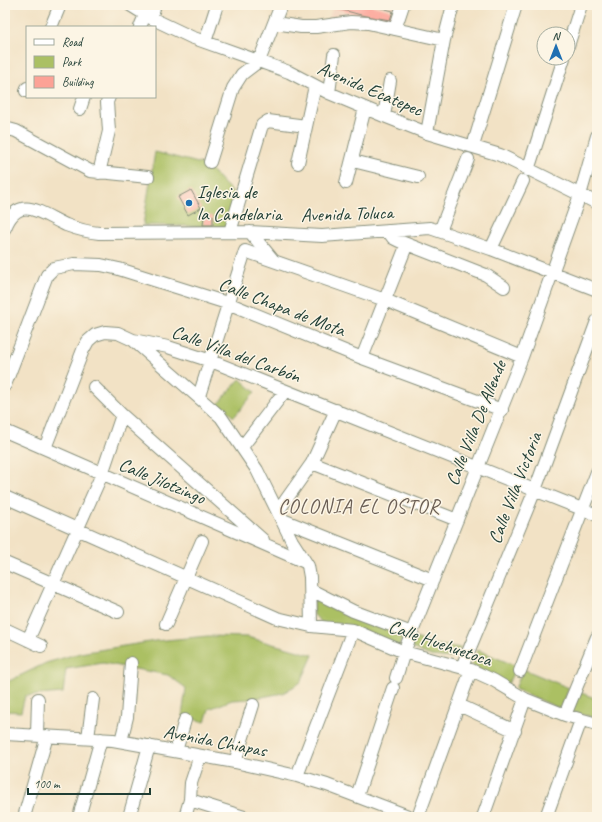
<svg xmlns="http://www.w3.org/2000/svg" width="602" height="822" font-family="Caveat,sans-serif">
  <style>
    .built { fill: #f2d4be }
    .green { fill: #abc064; stroke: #657e4c }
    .building { fill: #fca296 }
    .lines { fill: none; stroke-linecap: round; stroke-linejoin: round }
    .minor-casing { stroke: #88907c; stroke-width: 14 }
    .minor { stroke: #fff; stroke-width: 12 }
    .poi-dot { fill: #1f6fb2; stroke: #fcf5e5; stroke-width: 1.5 }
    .labels { text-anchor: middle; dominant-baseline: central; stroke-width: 3; stroke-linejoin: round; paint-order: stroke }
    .street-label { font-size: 19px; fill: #1f3d34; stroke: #fcf5e5 }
    .poi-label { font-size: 19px; fill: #1f3d34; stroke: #fcf5e5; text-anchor: start }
    .neighbourhood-label { font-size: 20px; letter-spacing: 1px; fill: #6c6056; stroke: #fcf5e5 }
  </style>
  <rect width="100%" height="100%" fill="#fcf5e5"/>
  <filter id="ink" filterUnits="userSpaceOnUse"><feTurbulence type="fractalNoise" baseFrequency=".025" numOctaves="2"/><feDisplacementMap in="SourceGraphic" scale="8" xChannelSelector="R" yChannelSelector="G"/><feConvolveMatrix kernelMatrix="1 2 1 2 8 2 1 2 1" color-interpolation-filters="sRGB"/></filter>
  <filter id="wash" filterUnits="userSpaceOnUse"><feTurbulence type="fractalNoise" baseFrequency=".012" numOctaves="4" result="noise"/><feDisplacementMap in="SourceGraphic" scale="16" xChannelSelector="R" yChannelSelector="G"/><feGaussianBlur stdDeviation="0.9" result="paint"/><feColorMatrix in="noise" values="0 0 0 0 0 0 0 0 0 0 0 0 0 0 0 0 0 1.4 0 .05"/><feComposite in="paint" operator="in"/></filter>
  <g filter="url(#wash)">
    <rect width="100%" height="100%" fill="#f2e2c5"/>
    <path class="built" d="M333,5H401L394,25L328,22Z"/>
    <path class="green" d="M155,152L206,165L236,196L231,227L143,225Z
      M240,379L255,392L234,417L218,404Z
      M314,595L404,634L399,646L322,623L314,615Z
      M208,636L247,637L313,655L301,682L283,693L251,699L232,700L209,709L205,722L182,716L186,688L168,675L103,663L66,669L63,693L25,696L21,712L5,711V683L46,663L80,653L155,641Z
      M416,638L432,644L461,648L451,658L431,656L412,648Z
      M478,650L516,666L508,684L471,665Z
      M523,669L569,688L561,709L515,689Z
      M579,692L597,699V718L571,712Z"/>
    <g id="blocks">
      <path class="building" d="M332,5H370L393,11L390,20L361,15L332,7Z
        M191,190L201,208L188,215L178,197Z
        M204,215L213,216V225H203Z"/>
    </g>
  </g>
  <g filter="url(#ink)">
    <use href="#blocks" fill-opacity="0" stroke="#88907c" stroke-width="1"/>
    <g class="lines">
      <g class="minor-casing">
        <path id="minor" d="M130,5L151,18L191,37L289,72L329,93L384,116L427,133L500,155L597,203
          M151,18L155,5
          M275,23L301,27H316L351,22L368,23L444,40
          M51,27L60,5
          M140,27L145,15
          M395,29L403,5
          M205,42L217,5
          M568,46L581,5
          M26,91L27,88
          M329,93L334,55
          M80,109L84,97
          M384,116L390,81
          M5,128L16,131L90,171L148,177
          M427,133L444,40L453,5
          M473,146L516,5
          M353,161L418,177
          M210,162L233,88L242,74L259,61L281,5
          M298,163L315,86
          M528,170L564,58
          M99,173L109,131L107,102L109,97
          M346,183L365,108
          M5,228C19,192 43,215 66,225C77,229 88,232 99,233L250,232L322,236L430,228L491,249L597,290
          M388,231L393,238L399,241L486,275L504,287
          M440,231L468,159
          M230,232L262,125L268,121L306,126
          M250,232L273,260
          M491,249L523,181
          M133,340L221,417L257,470L292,541L308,566L310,577L311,626
          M362,358L407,244
          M5,385L47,275L54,268L74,264L101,265L119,269L230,304L362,358L502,410
          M94,387L122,415L263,540
          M199,396L245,251L385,300L522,357
          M5,431L305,562
          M242,447L285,391
          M45,448L83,350L88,341L95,335L105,332L118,333L133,340L168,347L211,361L597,515
          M312,463L457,520
          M5,497L277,618L311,626L353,630L404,652L471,670L493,680L525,699L565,715L597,724
          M278,511L312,463L336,410
          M283,520L433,580
          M5,563L118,612
          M311,590L353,611L412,633
          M166,624L202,541
          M5,629L41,646
          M28,640L102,474L122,415
          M462,667L535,490L597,321
          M520,671L597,472
          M396,678L404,652L522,357L580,195L597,136
          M459,705L515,731
          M565,715L597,637
          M5,734L113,740L235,762L297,776L327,785L411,817
          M37,735L38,699
          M88,738L93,699
          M121,741L127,717L131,663
          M176,751L185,720
          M235,762L253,705
          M297,776L353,630
          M357,796L393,688
          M190,800L244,817
          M24,817L47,736
          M79,817L101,739
          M129,817L149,746
          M185,817L190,800L191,783L200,756
          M418,817L471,670
          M483,817L525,699
          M546,817L581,720"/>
      </g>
      <use href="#minor" class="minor"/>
    </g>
  </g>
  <circle class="poi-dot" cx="189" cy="203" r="4"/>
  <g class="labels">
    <g class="street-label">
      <text transform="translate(370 89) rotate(23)">Avenida Ecatepec</text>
      <text transform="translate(347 214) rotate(-2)">Avenida Toluca</text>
      <text transform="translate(282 307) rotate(21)">Calle Chapa de Mota</text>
      <text transform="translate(236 354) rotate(20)">Calle Villa del Carbón</text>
      <text transform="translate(476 423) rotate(-68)">Calle Villa De Allende</text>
      <text transform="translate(162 481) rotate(23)">Calle Jilotzingo</text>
      <text transform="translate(515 488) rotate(-69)">Calle Villa Victoria</text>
      <text transform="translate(440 643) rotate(19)">Calle Huehuetoca</text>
      <text transform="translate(215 741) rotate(11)">Avenida Chiapas</text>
    </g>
    <g class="poi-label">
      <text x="197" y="192">Iglesia de<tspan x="197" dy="22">la Candelaria</tspan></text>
    </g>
    <g class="neighbourhood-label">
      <text x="359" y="506">COLONIA EL OSTOR</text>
    </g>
  </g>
  <rect width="602" height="822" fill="none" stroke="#fcf5e5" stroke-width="20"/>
  <rect x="26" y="26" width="130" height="72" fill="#fcf5e5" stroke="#a4ab9e"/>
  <rect x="34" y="39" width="20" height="6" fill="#ffffff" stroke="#a4ab9e"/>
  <text x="62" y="46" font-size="12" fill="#1f3d34">Road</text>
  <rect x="34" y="56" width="20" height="12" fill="#abc064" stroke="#a4ab9e"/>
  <text x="62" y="66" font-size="12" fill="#1f3d34">Park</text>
  <rect x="34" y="76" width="20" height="12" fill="#fca296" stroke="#a4ab9e"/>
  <text x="62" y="86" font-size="12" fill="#1f3d34">Building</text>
  <g transform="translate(556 46)"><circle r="19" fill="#fcf5e5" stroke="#a4ab9e"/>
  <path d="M0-3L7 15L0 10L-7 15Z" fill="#1f6fb2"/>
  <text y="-6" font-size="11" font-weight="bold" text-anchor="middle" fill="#1f3d34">N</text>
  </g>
  <path d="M28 788v6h122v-6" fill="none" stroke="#1f3d34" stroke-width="2"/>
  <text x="34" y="788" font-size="12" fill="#1f3d34" stroke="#fcf5e5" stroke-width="3" paint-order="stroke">100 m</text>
</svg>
